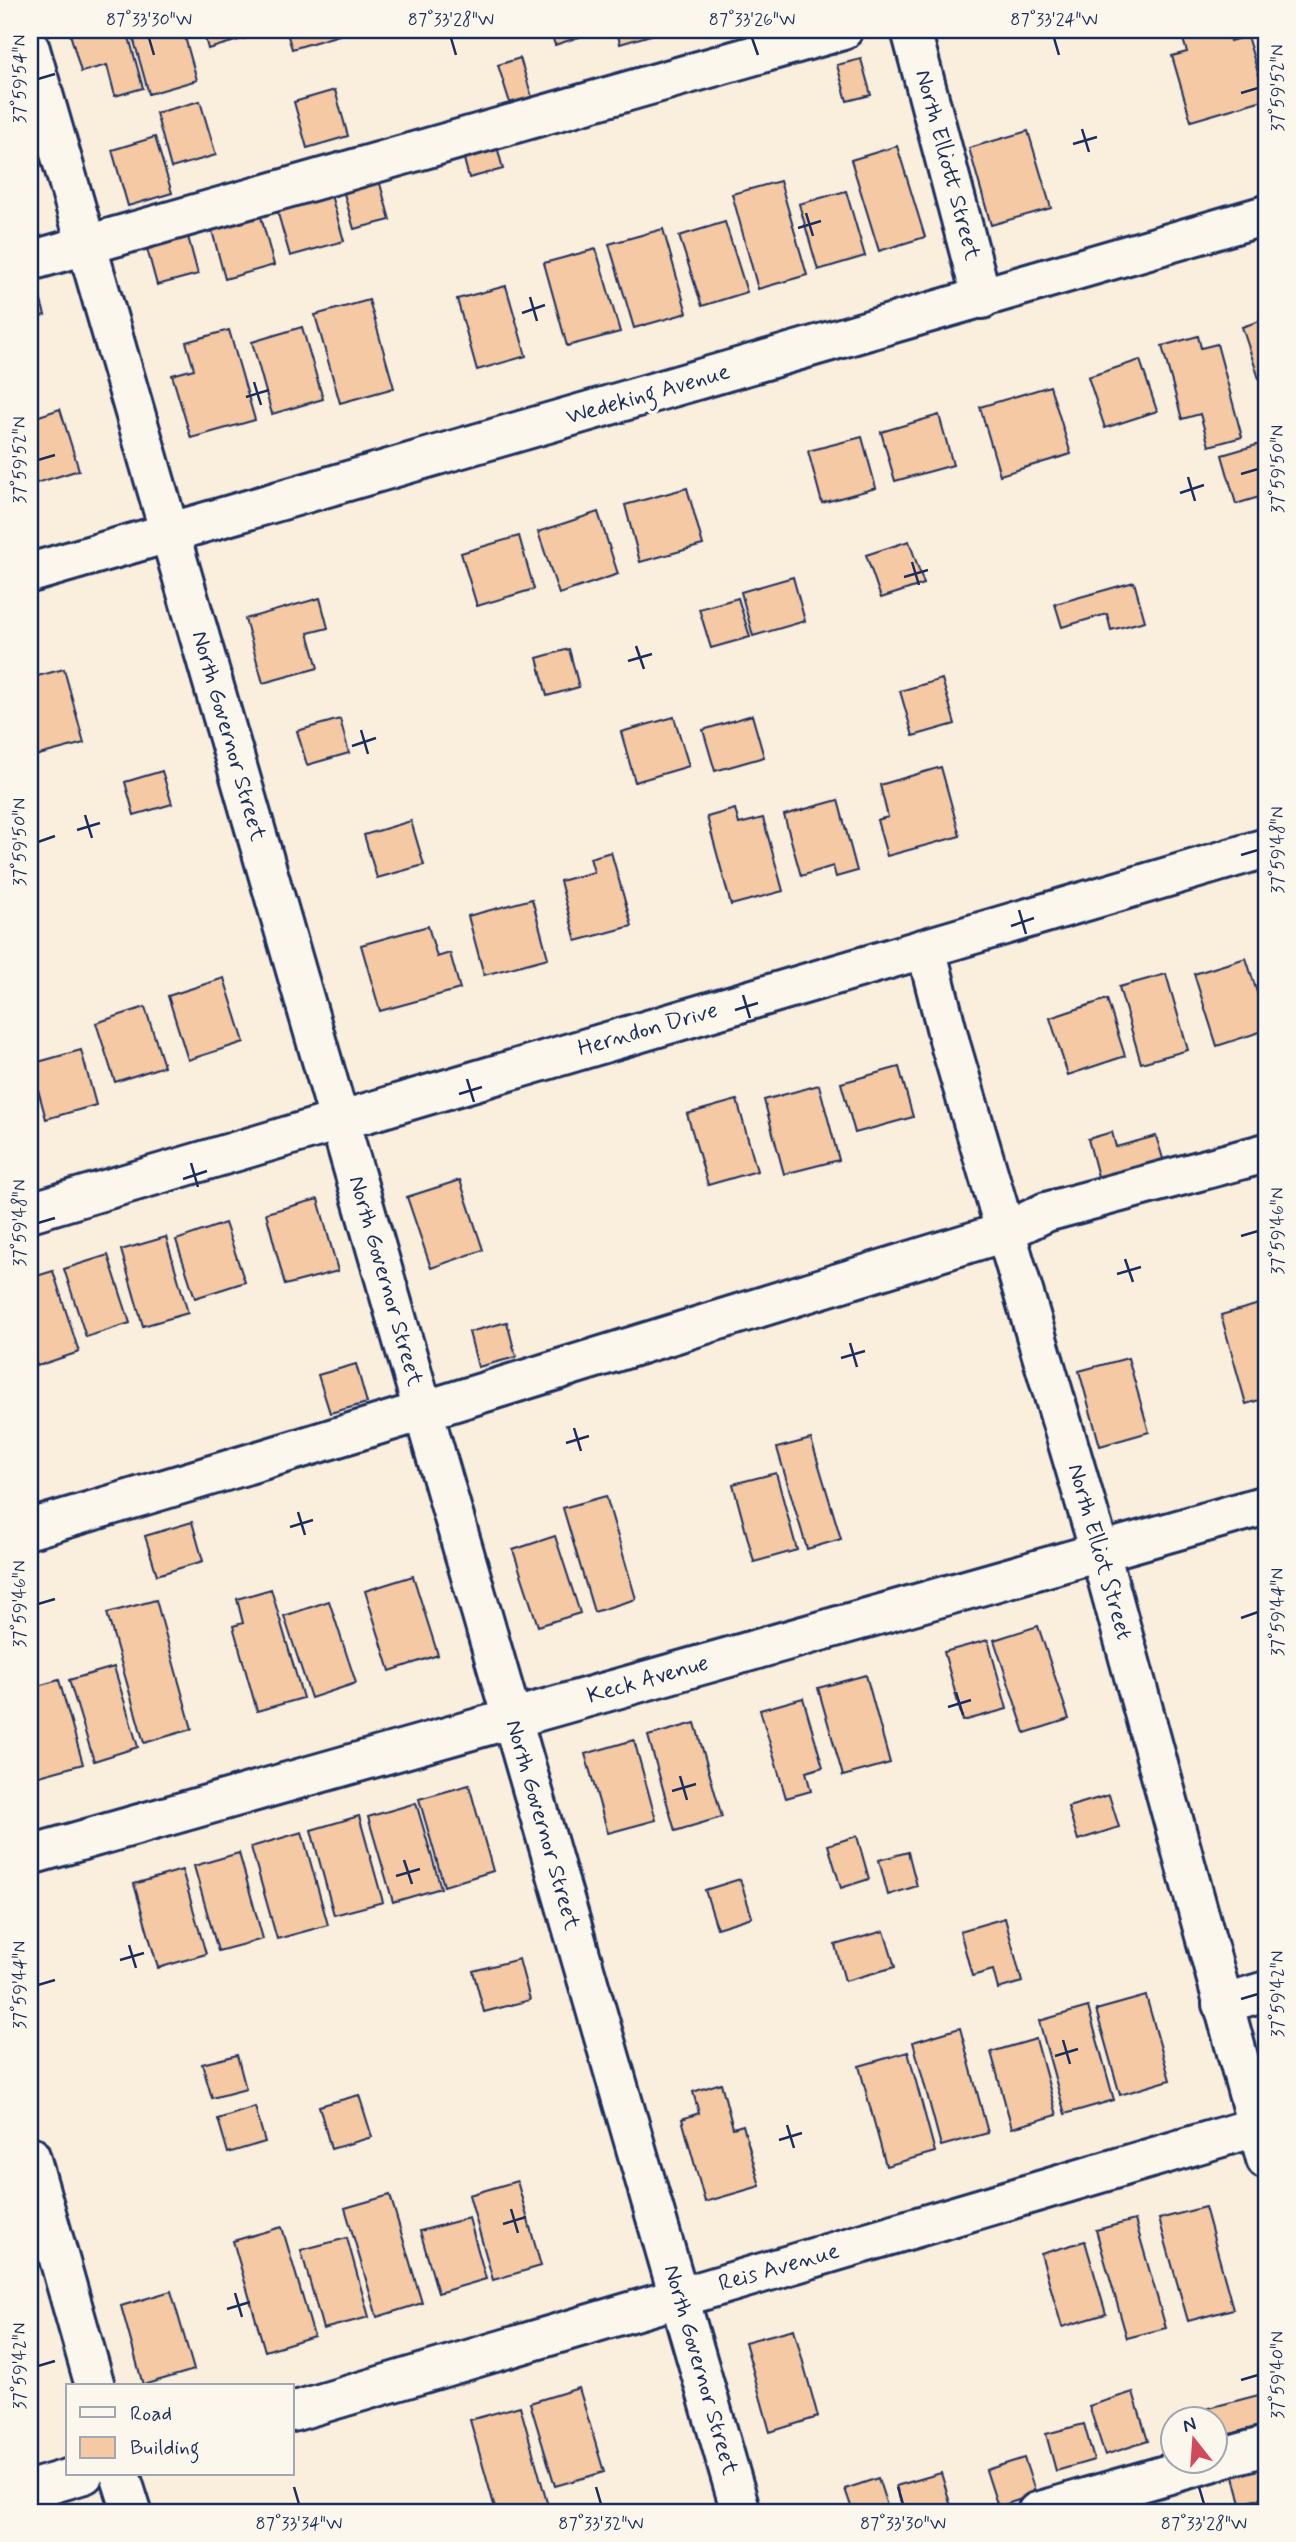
<svg xmlns="http://www.w3.org/2000/svg" width="1296" height="2542" font-family="Mynerve,sans-serif">
  <style>
    .building { fill: #f4c9a3; stroke: #1b2f5e; stroke-width: 2 }
    .lines { fill: none; stroke-linecap: round; stroke-linejoin: round }
    .minor-casing { stroke: #1b2f5e; stroke-width: 44 }
    .minor { stroke: #fbf7ec; stroke-width: 38 }
    .ticks { fill: none; stroke: #1b2f5e; stroke-width: 2.5 }
    .labels { text-anchor: middle; dominant-baseline: central; stroke-width: 7; stroke-linejoin: round; paint-order: stroke }
    .street-label { font-size: 23px; fill: #1b2f5e; stroke: #fbf7ec }
    .neatline { fill: none; stroke: #1b2f5e; stroke-width: 2.5 }
    .ticks-label { font-size: 18px; text-anchor: middle; fill: #1b2f5e }
  </style>
  <rect width="100%" height="100%" fill="#faeedd"/>
  <filter id="ink" filterUnits="userSpaceOnUse"><feTurbulence type="fractalNoise" baseFrequency=".0143" numOctaves="2"/><feDisplacementMap in="SourceGraphic" scale="14" xChannelSelector="R" yChannelSelector="G"/><feConvolveMatrix kernelMatrix="1 2 1 2 8 2 1 2 1" color-interpolation-filters="sRGB"/></filter>
  <g filter="url(#ink)">
    <path class="building" d="M69,30H127L143,88L115,96L107,65L81,72Z
      M131,30H183L197,80L149,94Z
      M203,30H255L256,35L208,49Z
      M286,30H337L339,35L292,49Z
      M550,30H587L588,34L555,45Z
      M617,30H653L654,34L620,44Z
      M1180,30H1227L1230,41L1247,36L1266,99L1191,121L1172,56L1187,52Z
      M520,58L532,97L510,103L498,65Z
      M861,59L871,95L847,101L837,65Z
      M335,90L348,136L307,148L294,102Z
      M200,101L216,155L171,168L156,113Z
      M1028,131L1051,208L991,225L969,148Z
      M494,135L503,169L469,178L460,144Z
      M155,137L172,193L128,206L112,150Z
      M897,146L925,237L879,251L851,160Z
      M379,180L390,220L354,229L343,190Z
      M780,181L807,275L758,289L732,194Z
      M846,191L865,256L818,270L799,204Z
      M331,195L344,241L290,256L277,210Z
      M260,213L274,265L225,279L211,227Z
      M725,222L747,292L702,306L679,236Z
      M663,229L687,313L634,328L609,244Z
      M187,233L198,274L157,285L146,245Z
      M596,249L620,332L567,346L544,263Z
      M35,280L45,315L30,319V282Z
      M506,286L526,356L477,370L457,299Z
      M369,300L394,388L340,403L315,315Z
      M1266,319V400L1242,327Z
      M302,327L323,399L272,414L252,342Z
      M229,330L255,420L191,438L172,375L194,369L186,342Z
      M1198,336L1201,348L1217,344L1242,437L1209,446L1200,414L1182,419L1162,346Z
      M1140,360L1157,411L1105,428L1088,377Z
      M1050,386L1071,454L1000,475L980,407Z
      M60,409L79,470L30,485V419Z
      M939,415L953,465L895,481L881,432Z
      M862,437L876,488L822,503L808,451Z
      M1260,444L1266,464V495L1236,504L1222,455Z
      M687,488L703,545L640,562L625,505Z
      M598,512L618,574L559,594L538,532Z
      M519,536L534,589L477,606L461,553Z
      M909,541L924,584L881,598L866,555Z
      M793,577L805,621L753,636L741,592Z
      M1134,582L1145,621L1111,630L1107,614L1062,627L1055,604Z
      M320,598L328,628L308,633L318,668L263,683L245,619Z
      M738,598L750,637L711,648L699,609Z
      M569,649L579,687L547,696L537,658Z
      M64,669L84,743L35,756L30,738V678Z
      M942,679L955,724L913,736L900,691Z
      M752,715L764,757L715,771L703,730Z
      M674,717L689,766L635,782L621,732Z
      M340,719L349,753L307,765L297,731Z
      M941,767L960,836L887,856L877,820L888,817L880,785Z
      M162,771L172,804L134,815L125,782Z
      M838,800L857,871L836,877L833,866L801,876L784,815Z
      M735,809L739,824L763,818L783,891L731,905L707,817Z
      M411,821L424,865L377,878L364,835Z
      M611,852L632,926L576,941L560,881L594,872L590,858Z
      M532,899L548,958L484,975L468,916Z
      M428,926L437,957L450,953L460,989L380,1011L361,945Z
      M1246,958L1266,1020V1030L1217,1046L1194,974Z
      M1166,974L1188,1050L1141,1063L1119,987Z
      M224,978L244,1042L188,1060L168,996Z
      M1107,999L1125,1056L1068,1075L1050,1018Z
      M145,1007L164,1066L115,1082L96,1023Z
      M81,1050L96,1105L46,1119L31,1064Z
      M899,1067L913,1117L855,1133L841,1083Z
      M819,1085L839,1160L784,1174L764,1100Z
      M737,1100L757,1171L708,1185L687,1114Z
      M1112,1132L1116,1147L1156,1136L1164,1162L1099,1180L1088,1139Z
      M460,1180L483,1250L431,1268L407,1197Z
      M318,1199L338,1271L285,1285L266,1213Z
      M225,1223L245,1282L195,1298L176,1240Z
      M166,1237L188,1313L143,1326L121,1250Z
      M108,1255L130,1323L86,1337L64,1269Z
      M53,1271L79,1352L37,1366L30,1345V1278Z
      M1266,1302V1398L1246,1404L1221,1315Z
      M507,1322L516,1357L478,1367L469,1332Z
      M1128,1358L1149,1432L1100,1446L1079,1371Z
      M356,1364L367,1403L330,1413L318,1375Z
      M811,1439L841,1539L807,1549L777,1448Z
      M776,1473L797,1550L754,1562L733,1484Z
      M606,1496L636,1599L594,1612L563,1508Z
      M192,1522L203,1561L157,1575L145,1536Z
      M555,1536L580,1613L538,1626L513,1550Z
      M413,1576L438,1655L390,1671L365,1591Z
      M271,1589L303,1698L257,1711L233,1626L243,1623L237,1599Z
      M156,1600L192,1729L144,1743L107,1613Z
      M329,1601L356,1683L311,1698L284,1616Z
      M1038,1626L1069,1719L1025,1733L994,1640Z
      M988,1640L1007,1709L963,1721L944,1652Z
      M114,1667L138,1747L94,1761L69,1680Z
      M866,1675L890,1763L843,1776L818,1688Z
      M59,1680L83,1764L36,1777L30,1756V1688Z
      M803,1698L823,1767L806,1772L811,1791L786,1798L760,1710Z
      M695,1723L722,1817L675,1831L648,1736Z
      M634,1740L656,1820L608,1833L585,1754Z
      M469,1785L493,1871L444,1886L419,1799Z
      M1109,1795L1119,1827L1078,1840L1068,1807Z
      M416,1803L441,1888L393,1902L368,1817Z
      M359,1816L383,1902L334,1915L311,1830Z
      M302,1832L328,1925L277,1939L251,1847Z
      M857,1836L869,1879L841,1888L828,1845Z
      M908,1852L917,1886L888,1895L879,1860Z
      M239,1853L263,1939L218,1951L194,1866Z
      M182,1870L206,1954L158,1968L134,1884Z
      M740,1879L752,1917L717,1928L705,1890Z
      M1005,1918L1022,1982L998,1989L993,1970L972,1976L960,1931Z
      M884,1931L895,1967L845,1981L835,1945Z
      M519,1959L530,2000L484,2012L473,1971Z
      M1146,1996L1170,2080L1120,2095L1096,2010Z
      M1088,2007L1114,2100L1065,2114L1039,2021Z
      M960,2028L988,2133L941,2146L913,2042Z
      M1036,2039L1057,2115L1012,2128L991,2052Z
      M908,2052L935,2152L886,2166L859,2066Z
      M237,2055L246,2089L212,2098L202,2064Z
      M721,2083L733,2128L743,2125L760,2186L705,2202L682,2119L699,2113L693,2092Z
      M359,2095L372,2137L331,2149L319,2106Z
      M255,2107L265,2142L228,2153L218,2119Z
      M517,2181L541,2266L493,2280L469,2195Z
      M390,2195L422,2303L377,2317L345,2208Z
      M1205,2207L1233,2309L1188,2321L1159,2219Z
      M469,2218L486,2279L438,2293L420,2231Z
      M1135,2220L1166,2328L1127,2338L1096,2230Z
      M282,2227L314,2336L265,2351L233,2241Z
      M347,2238L369,2317L323,2329L301,2250Z
      M1085,2241L1106,2314L1062,2327L1041,2254Z
      M171,2291L194,2370L143,2385L121,2306Z
      M794,2329L818,2417L770,2432L745,2342Z
      M579,2388L604,2472L555,2486L530,2403Z
      M1133,2392L1148,2441L1105,2455L1089,2406Z
      M1266,2393V2424L1217,2438L1216,2420H1212L1209,2408Z
      M520,2406L548,2506L524,2512H496L470,2420Z
      M1084,2424L1094,2460L1056,2471L1046,2434Z
      M1266,2452V2497L1241,2504L1230,2461Z
      M1024,2458L1036,2494L998,2507L986,2470Z
      M941,2473L953,2512H904L896,2486Z
      M878,2478L889,2512H853L845,2489Z"/>
    <g class="lines">
      <g class="minor-casing">
        <path id="minor" d="M911,30L982,299
          M30,49L741,2512
          M30,261L843,30
          M30,573L1266,215
          M926,948L951,1047L1100,1552L1266,2159
          M30,1212L1266,848
          M30,1529C356,1434 680,1331 1005,1232L1046,1212L1266,1153
          M30,1855L1266,1505
          M1222,2004L1266,1991
          M30,2156L95,2386
          M292,2412L1266,2124
          M1216,2460L1266,2446
          M120,2474L132,2512
          M30,2490L84,2474
          M1037,2512L1211,2462"/>
      </g>
      <use href="#minor" class="minor"/>
    </g>
  </g>
  <path class="ticks" d="M149,38L154,55M451,38L456,55M752,38L758,55M1054,38L1059,55M38,79L55,74M1241,93L1258,88M1082,129L1089,152M1073,144L1097,137M806,213L813,236M798,228L821,221M530,297L537,321M522,313L545,305M254,382L261,405M246,397L269,390M38,460L55,455M1241,474L1258,469M1188,477L1195,501M1180,493L1204,485M912,562L919,585M904,577L928,570M636,646L644,669M628,661L652,654M361,730L368,754M352,746L376,738M85,815L92,838M77,830L100,823M38,842L55,836M1241,855L1258,850M1019,910L1026,934M1011,926L1034,918M743,995L750,1018M735,1010L758,1003M467,1079L474,1102M459,1094L482,1087M191,1163L198,1187M183,1179L207,1171M38,1223L55,1218M1241,1236L1258,1231M1125,1259L1133,1282M1117,1274L1141,1267M850,1343L857,1367M841,1358L865,1351M574,1428L581,1451M566,1443L589,1436M298,1512L305,1535M290,1527L313,1520M38,1604L55,1599M1241,1618L1258,1612M956,1692L963,1715M948,1707L971,1700M680,1776L687,1800M672,1791L696,1784M404,1860L412,1884M396,1876L420,1869M129,1945L136,1968M120,1960L144,1953M38,1985L55,1980M1241,1999L1258,1994M1063,2040L1070,2064M1055,2056L1078,2049M787,2125L794,2148M779,2140L802,2133M511,2209L518,2233M503,2224L526,2217M235,2293L242,2317M227,2309L250,2302M38,2366L55,2361M1241,2380L1258,2375M294,2487L299,2504M596,2487L601,2504M898,2487L903,2504M1199,2487L1204,2504"/>
  <g class="labels">
    <g class="street-label">
      <text transform="translate(947 165) rotate(75)">North Elliott Street</text>
      <text transform="translate(648 395) rotate(-16)">Wedeking Avenue</text>
      <text transform="translate(228 736) rotate(74)">North Governor Street</text>
      <text transform="translate(648 1030) rotate(-16)">Herndon Drive</text>
      <text transform="translate(385 1281) rotate(74)">North Governor Street</text>
      <text transform="translate(1099 1552) rotate(74)">North Elliot Street</text>
      <text transform="translate(648 1680) rotate(-16)">Keck Avenue</text>
      <text transform="translate(542 1825) rotate(74)">North Governor Street</text>
      <text transform="translate(779 2268) rotate(-16)">Reis Avenue</text>
      <text transform="translate(700 2370) rotate(74)">North Governor Street</text>
    </g>
  </g>
  <rect width="1296" height="2542" fill="none" stroke="#fbf7ec" stroke-width="77"/>
  <rect x="66" y="2384" width="228" height="91" fill="#fbf7ec" stroke="#a1a7b3" stroke-width="2"/>
  <rect x="80" y="2407" width="35" height="10" fill="#fbf7ec" stroke="#a1a7b3" stroke-width="2"/>
  <text x="130" y="2420" font-size="21" fill="#1b2f5e">Road</text>
  <rect x="80" y="2437" width="35" height="21" fill="#f4c9a3" stroke="#a1a7b3" stroke-width="2"/>
  <text x="130" y="2454" font-size="21" fill="#1b2f5e">Building</text>
  <g transform="translate(1194 2440) rotate(343)"><circle r="33" fill="#fbf7ec" stroke="#a1a7b3" stroke-width="2"/>
  <path d="M0-5L12 26L0 18L-12 26Z" fill="#d1495b"/>
  <text y="-10" font-size="19" font-weight="bold" text-anchor="middle" fill="#1b2f5e">N</text>
  </g>
  <rect x="38" y="38" width="1220" height="2466" class="neatline"/>
  <g class="ticks-label">
    <text x="149" y="25">87°33'30"W</text>
    <text x="451" y="25">87°33'28"W</text>
    <text x="752" y="25">87°33'26"W</text>
    <text x="1054" y="25">87°33'24"W</text>
    <text transform="translate(19 79) rotate(-90)" y="6">37°59'54"N</text>
    <text transform="translate(1277 88) rotate(-90)" y="6">37°59'52"N</text>
    <text transform="translate(19 460) rotate(-90)" y="6">37°59'52"N</text>
    <text transform="translate(1277 469) rotate(-90)" y="6">37°59'50"N</text>
    <text transform="translate(19 842) rotate(-90)" y="6">37°59'50"N</text>
    <text transform="translate(1277 850) rotate(-90)" y="6">37°59'48"N</text>
    <text transform="translate(19 1223) rotate(-90)" y="6">37°59'48"N</text>
    <text transform="translate(1277 1231) rotate(-90)" y="6">37°59'46"N</text>
    <text transform="translate(19 1604) rotate(-90)" y="6">37°59'46"N</text>
    <text transform="translate(1277 1612) rotate(-90)" y="6">37°59'44"N</text>
    <text transform="translate(19 1985) rotate(-90)" y="6">37°59'44"N</text>
    <text transform="translate(1277 1994) rotate(-90)" y="6">37°59'42"N</text>
    <text transform="translate(19 2366) rotate(-90)" y="6">37°59'42"N</text>
    <text transform="translate(1277 2375) rotate(-90)" y="6">37°59'40"N</text>
    <text x="299" y="2529">87°33'34"W</text>
    <text x="601" y="2529">87°33'32"W</text>
    <text x="903" y="2529">87°33'30"W</text>
    <text x="1204" y="2529">87°33'28"W</text>
  </g>
</svg>
